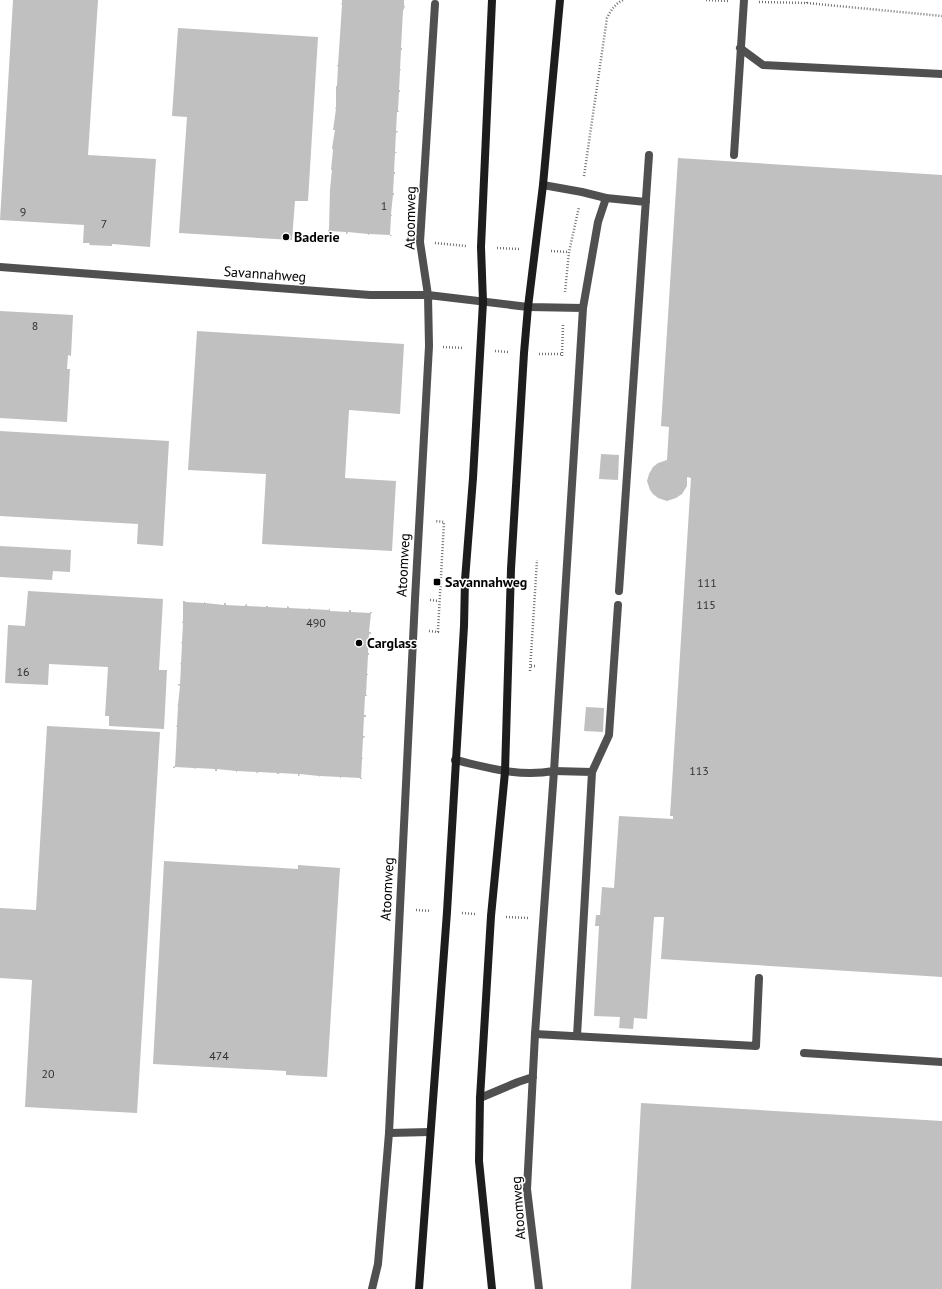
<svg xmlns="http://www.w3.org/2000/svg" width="942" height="1289" font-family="'PT Sans',sans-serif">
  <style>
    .building { fill: #c0c0c0 }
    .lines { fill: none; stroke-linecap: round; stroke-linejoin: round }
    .path { stroke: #727272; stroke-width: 2.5; stroke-dasharray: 1 2; stroke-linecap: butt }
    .service { stroke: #505050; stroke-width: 8 }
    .minor { stroke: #505050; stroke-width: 8 }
    .secondary { stroke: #1d1d1d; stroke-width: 8 }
    .poi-dot { fill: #000; stroke: #fff; stroke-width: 1.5 }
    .labels { text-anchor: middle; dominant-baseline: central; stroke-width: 3; stroke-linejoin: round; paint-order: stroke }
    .number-label { font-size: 12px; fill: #303030 }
    .street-label { font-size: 14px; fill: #000; stroke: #fff }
    .poi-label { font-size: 14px; font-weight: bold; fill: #000; stroke: #fff; text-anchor: start }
  </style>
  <rect width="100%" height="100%" fill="#fff"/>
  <path class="building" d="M13,0H98L88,155L156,159L150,247L112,244V246L89,245L90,243H83L84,225L0,220Z
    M342,0H404V6H405L403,11L401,48H402V50H401L400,69H401L400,71L399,90H400V92H399L398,110L399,112H397L396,131H398L397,133L396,132L395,152H397L396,153H395L394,172H395V174H394L393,193H394V195H393L391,214L392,216H391L390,235H392L391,236H390V235L369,234V235H368V234L348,232L347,234H346V232L329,231L328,232V230H329L330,189L332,170H331L333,150L332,148L335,130H333L336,109H335L336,107V86H337L338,67L337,65H338L342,5L341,3H342Z
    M178,28L318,37L308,201H295L292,240L179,233L187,117L172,116Z
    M678,158L942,175V977L661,959L664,917H654L647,1019L634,1018L633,1029L619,1028L620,1017L594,1016L599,926H595L596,915H600L602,887L614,888L619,816L673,819V816H670L691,478L687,477V486L682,494L676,498L667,501L658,498L653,494L650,490L647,481L649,474L653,467L658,463L667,460L669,427L661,426Z
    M0,311L73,315L71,356L68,355L67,369H70L67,422L0,418Z
    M197,331L404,344L400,414L349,410L345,478L396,481L392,551L262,544L266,474L188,470Z
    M0,431L169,441L163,546L137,544L138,524L0,516Z
    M601,454L619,455L618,480L599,479Z
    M0,546L71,550L70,572L53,571L52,580L0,577Z
    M28,591L163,599L159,670H167L164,729L109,726V716H105L108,667L49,664L48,685L5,683L8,625L25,626Z
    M183,601H185V602L204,603V602H205V603L224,605V603H226V605L245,606V605L247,604V606L266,607V606H268V607L287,608V606L289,607V608L308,609L310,608V609L329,610V609H330V611L349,612V610H351V612L370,613V612H372V613H371L369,632H371V634H369L368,653H369V655H368L367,674H368V675H367L366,695H367V696H365L364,715H366V717H364L363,736H365L364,738H363L362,757L363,759H362L361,778H362V779H360V778L341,777V778H340V777L320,776V777L319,776L300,774L299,776H298V774L279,773V774H277V773L258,772V773H256L257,772L237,771V772H236V771L217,769V771H215V769L196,768V769L194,768L175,767V768H173V767L175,766L176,748L177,727H176L177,725L178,706L177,704L178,705L180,686L178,685V684H180L181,665L180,663H181L182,644L181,642H182L183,623H182V622L183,621Z
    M586,707L604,708L603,732L584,731Z
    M47,726L160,732L137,1113L25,1107L32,980L0,978V908L36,910Z
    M164,861L298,869V865L340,868L327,1077L286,1075V1071L153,1064Z
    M641,1103L942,1121V1289H631Z"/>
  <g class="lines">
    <path class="path" d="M706,0L728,1
      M759,2L807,3V0
      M807,3L942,16
      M584,176L607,18C611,10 615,4 623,0
      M435,243L466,246
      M497,248L520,249
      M551,251L569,252
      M565,292L569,252L579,207
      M443,347L464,348
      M495,351L508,352
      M539,354H562
      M562,356L563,323
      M430,600L439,601
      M429,631L438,632V630L444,522L435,521
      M531,666H536
      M530,671L537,560
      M416,910L431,911
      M462,913L475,914
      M506,917L529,918"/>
    <path class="service" d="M740,48L763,65L942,74
      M734,155L744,0
      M606,198L646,202
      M619,591L649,155
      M554,771L592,772
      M535,1034L756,1046L759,978
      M577,1036L592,772L609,735L618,605
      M804,1053L942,1062
      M389,1133L430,1132"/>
    <path class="minor" d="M0,267L370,295H428L528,307L583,308
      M455,760C490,768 518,777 554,771
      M480,1098L518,1082L533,1077
      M372,1289L378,1264L389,1133L415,599L429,346L428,295L420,242L435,4
      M539,1289L527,1189L535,1034L554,771L583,308L598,222L606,198L582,192L543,185"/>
    <path class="secondary" d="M419,1289L447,912L464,626L465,580L473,478L483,302L481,247L492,0
      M492,1289L479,1161L480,1098L491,916L505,772L511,569L524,353L528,307L543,185L560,0"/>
  </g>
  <g class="poi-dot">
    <circle cx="286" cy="237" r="4"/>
    <rect x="433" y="578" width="8" height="8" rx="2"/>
    <circle cx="359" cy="643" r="4"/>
  </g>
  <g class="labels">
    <g class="number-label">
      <text x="384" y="205">1</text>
      <text x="23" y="211">9</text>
      <text x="104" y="223">7</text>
      <text x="35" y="325">8</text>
      <text x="707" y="582">111</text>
      <text x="706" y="604">115</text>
      <text x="316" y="622">490</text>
      <text x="23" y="671">16</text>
      <text x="699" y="770">113</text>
      <text x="219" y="1055">474</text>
      <text x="48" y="1073">20</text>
    </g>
    <g class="street-label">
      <text transform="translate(410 218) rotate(-89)">Atoomweg</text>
      <text transform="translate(265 274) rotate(4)">Savannahweg</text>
      <text transform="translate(403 565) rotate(-87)">Atoomweg</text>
      <text transform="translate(387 889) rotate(-87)">Atoomweg</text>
      <text transform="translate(518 1208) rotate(-94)">Atoomweg</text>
    </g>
    <g class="poi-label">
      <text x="294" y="237">Baderie</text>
      <text x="445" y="582">Savannahweg</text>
      <text x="367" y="643">Carglass</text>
    </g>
  </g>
</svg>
